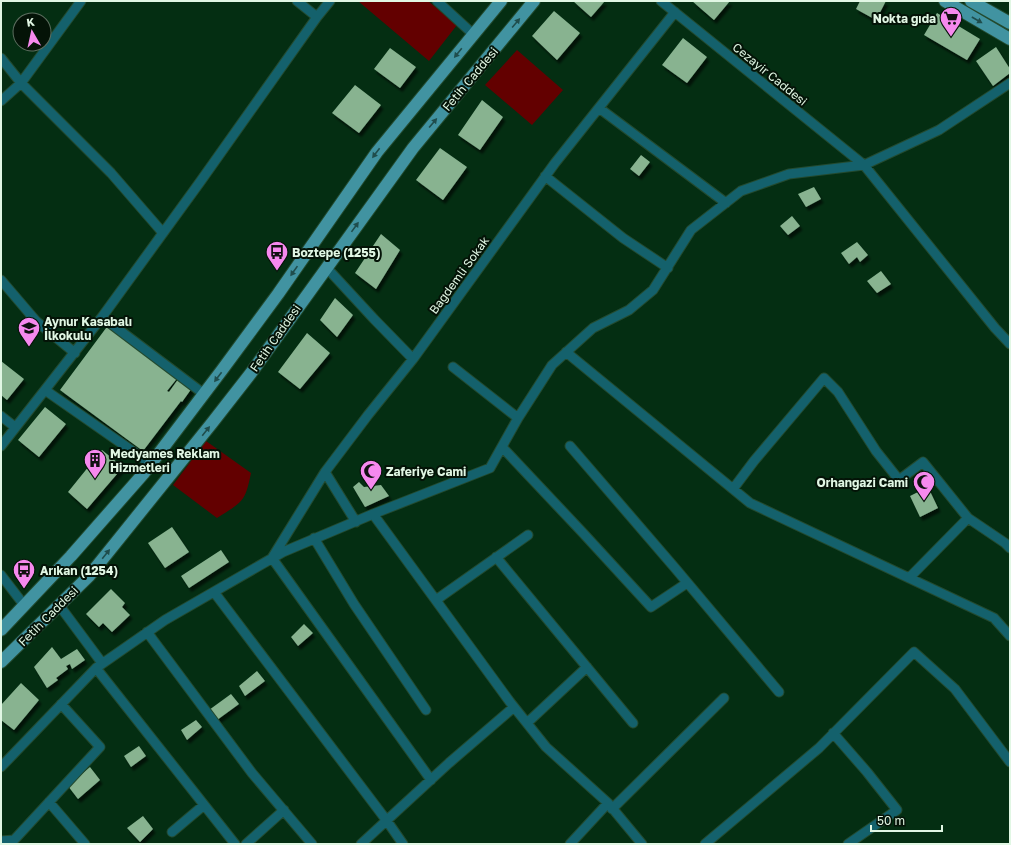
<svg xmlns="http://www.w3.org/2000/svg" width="1011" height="845" font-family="'Golos Text',sans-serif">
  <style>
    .green { fill: #630000 }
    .building { fill: #88b390; filter: url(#shadow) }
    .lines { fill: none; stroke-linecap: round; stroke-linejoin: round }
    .minor-casing { stroke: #234a2f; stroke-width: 11 }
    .major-casing { stroke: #234a2f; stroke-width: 14 }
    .minor { stroke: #14616c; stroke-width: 9 }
    .major { stroke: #4193a1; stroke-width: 12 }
    .oneway { fill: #1f4d4c }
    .labels { text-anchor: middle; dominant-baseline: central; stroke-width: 4; stroke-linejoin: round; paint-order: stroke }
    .poi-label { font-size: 12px; font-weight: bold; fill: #e1f7e4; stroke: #041307; text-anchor: start }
    .street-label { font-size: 12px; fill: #e1f7e4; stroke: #041307 }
  </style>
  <defs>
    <filter id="shadow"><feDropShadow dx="2.5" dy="4" stdDeviation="1" flood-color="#0009"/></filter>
  </defs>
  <rect width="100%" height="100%" fill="#042e12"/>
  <path class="green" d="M358,1H428L457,25L429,61Z
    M517,50L563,90L532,125L485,85Z
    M206,441L251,473C245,503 242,502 217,518L173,485Z"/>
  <path class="building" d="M573,1H605L591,17Z
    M692,1H730L714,20Z
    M860,1H886L876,20L856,9Z
    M554,11L580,33L557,60L532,36Z
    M937,13L980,39L967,60L924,35Z
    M683,38L707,57L687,83L662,65Z
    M996,47L1010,69V73L993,86L976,61Z
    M390,48L416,67L400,88L374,69Z
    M355,85L381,105L359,133L332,113Z
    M482,100L503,117L480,150L458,135Z
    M440,148L467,167L443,200L416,180Z
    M641,155L650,162L639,176L630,169Z
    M814,187L821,199L806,207L798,194Z
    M792,216L800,226L788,235L780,226Z
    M381,234L400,250L376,289L355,273Z
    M857,242L868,255L860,262L857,257L849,264L841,253Z
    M881,271L891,284L877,293L867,281Z
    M335,298L353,315L337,337L320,320Z
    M109,324L179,376L167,391L169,392L179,378L192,388L182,402L181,401L143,451L60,390Z
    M307,333L330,353L300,389L278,372Z
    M1,361L24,379L7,400L1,395Z
    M45,407L66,424L39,457L18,440Z
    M102,450L123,467L87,509L68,492Z
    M359,482L364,487L381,485L389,496L365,507L353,487Z
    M928,487L938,508L920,517L910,496Z
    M172,527L189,552L165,568L148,543Z
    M221,550L229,562L189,588L181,576Z
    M111,589L125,603L122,607L130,615L112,632L103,623L99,627L86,614Z
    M304,624L313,633L298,646L291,637Z
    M52,647L61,659L77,649L85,660L72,669L70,664L66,666L68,669L56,678L58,680L47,688L34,667Z
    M257,671L265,681L245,696L239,686Z
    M21,683L39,700L14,730L1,720V705Z
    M231,694L239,704L217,720L209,710Z
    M196,720L202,727L187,740L181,730Z
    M139,746L146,756L131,767L124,756Z
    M90,767L100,780L78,799L68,786Z
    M143,816L153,829L140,842L127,828Z"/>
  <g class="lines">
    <g class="minor-casing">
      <path id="minor" d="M297,1L317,17
        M437,1L473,34
        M661,1L864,165L995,328L1010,344
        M1,58L21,83L111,173L163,233
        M1,101L21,83L81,1
        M599,108L726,203
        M545,176L623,238L668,268
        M326,267L374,319L413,359
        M1,280L36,321L75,353
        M102,317L204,394
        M566,352L750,503L994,618L1010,636
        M453,367L518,418
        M45,390L151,464
        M1,416L15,427
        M1,446L102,317L200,182L317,17L330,1
        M570,446L675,568L779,692
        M502,447L583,533L651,607L687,583
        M325,472L356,522
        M733,489L754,461L824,378L838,392L876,451L899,480L923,462L968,518
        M373,514L510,702L546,747L608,803L642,844
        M314,538L354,604L426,710
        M496,557L633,723
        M1,575L24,605
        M909,578L968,518L1005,543L1010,548
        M214,592L387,821L403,844
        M436,600L528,535
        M59,605L102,663
        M147,632L252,773L312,844
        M96,668L235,844
        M527,723L587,667
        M833,733L867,772L897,810L848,844
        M1,767L96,668L165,620L283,552L373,514L490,468L518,418L552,365L593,328L629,310L653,290L691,230L741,191L789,174L864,165L939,130L1010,83
        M431,780L272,558L325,472L368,415L413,359L555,163L675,12
        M49,802L85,844
        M612,809L724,698
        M172,832L204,805
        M1,841L14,840L100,747L61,704
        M246,844L284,810
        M361,844L449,763L514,707
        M570,844L608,803
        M705,844L819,748L914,652L955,689L1010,762"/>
    </g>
    <g class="major-casing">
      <path id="major" d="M945,1L1010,39
        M971,1L1010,23
        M1,630L71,556L144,473L222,370L278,294L377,152L501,1
        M1,662L89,576L212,423L251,373L413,148L534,1"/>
    </g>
    <use href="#minor" class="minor"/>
    <use href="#major" class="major"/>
  </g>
  <defs><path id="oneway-solid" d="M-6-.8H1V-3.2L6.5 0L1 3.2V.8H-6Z"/></defs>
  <g class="oneway">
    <use href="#oneway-solid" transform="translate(977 20) rotate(30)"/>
    <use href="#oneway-solid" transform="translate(516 23) rotate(-50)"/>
    <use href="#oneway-solid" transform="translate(458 53) rotate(129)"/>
    <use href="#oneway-solid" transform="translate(433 123) rotate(-50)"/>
    <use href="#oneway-solid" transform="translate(376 153) rotate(127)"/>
    <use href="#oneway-solid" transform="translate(355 227) rotate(-54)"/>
    <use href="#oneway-solid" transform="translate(294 271) rotate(125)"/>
    <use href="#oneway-solid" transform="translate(218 377) rotate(127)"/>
    <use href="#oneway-solid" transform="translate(206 431) rotate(-51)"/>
    <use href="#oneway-solid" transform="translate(106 554) rotate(-51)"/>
  </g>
  <defs>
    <g id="supermarket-pin" transform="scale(1.15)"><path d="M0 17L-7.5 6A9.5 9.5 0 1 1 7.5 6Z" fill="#f689ee" stroke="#041307"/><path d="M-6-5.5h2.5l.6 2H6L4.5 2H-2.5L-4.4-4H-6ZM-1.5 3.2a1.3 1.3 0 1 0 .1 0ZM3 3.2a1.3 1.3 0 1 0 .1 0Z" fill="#111"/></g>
    <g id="bus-pin" transform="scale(1.15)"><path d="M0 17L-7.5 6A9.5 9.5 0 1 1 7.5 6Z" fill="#f689ee" stroke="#041307"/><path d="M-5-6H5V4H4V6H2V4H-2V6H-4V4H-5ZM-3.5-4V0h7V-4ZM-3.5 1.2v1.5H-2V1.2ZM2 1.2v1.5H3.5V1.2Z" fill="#111"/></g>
    <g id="school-pin" transform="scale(1.15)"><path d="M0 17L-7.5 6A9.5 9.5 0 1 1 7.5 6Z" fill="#f689ee" stroke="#041307"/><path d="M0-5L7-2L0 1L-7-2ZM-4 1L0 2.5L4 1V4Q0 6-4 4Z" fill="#111"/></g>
    <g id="building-pin" transform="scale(1.15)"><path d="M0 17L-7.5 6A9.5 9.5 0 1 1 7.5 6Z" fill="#f689ee" stroke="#041307"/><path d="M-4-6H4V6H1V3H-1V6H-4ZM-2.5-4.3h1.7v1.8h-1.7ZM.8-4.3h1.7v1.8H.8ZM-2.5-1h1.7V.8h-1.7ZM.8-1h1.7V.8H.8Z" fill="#111"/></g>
    <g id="mosque-pin" transform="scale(1.15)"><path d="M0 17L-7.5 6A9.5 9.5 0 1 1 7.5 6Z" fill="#f689ee" stroke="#041307"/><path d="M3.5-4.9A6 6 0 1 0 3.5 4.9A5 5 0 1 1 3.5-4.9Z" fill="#111"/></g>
  </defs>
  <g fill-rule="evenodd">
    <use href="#supermarket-pin" x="951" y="18"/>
    <use href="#bus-pin" x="277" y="252"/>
    <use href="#school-pin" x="29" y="328"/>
    <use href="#building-pin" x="95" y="460"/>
    <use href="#mosque-pin" x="371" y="471"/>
    <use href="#mosque-pin" x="924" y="482"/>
    <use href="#bus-pin" x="24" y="570"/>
  </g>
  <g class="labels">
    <g class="poi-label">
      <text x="936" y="18" text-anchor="end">Nokta gıda</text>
      <text x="292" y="252">Boztepe (1255)</text>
      <text x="44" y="321">Aynur Kasabalı<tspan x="44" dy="14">İlkokulu</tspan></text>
      <text x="110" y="453">Medyames Reklam<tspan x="110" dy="14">Hizmetleri</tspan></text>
      <text x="386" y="471">Zaferiye Cami</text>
      <text x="908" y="482" text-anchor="end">Orhangazi Cami</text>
      <text x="40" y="570">Arıkan (1254)</text>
    </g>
    <g class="street-label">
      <text transform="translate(770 74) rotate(39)">Cezayir Caddesi</text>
      <text transform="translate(470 79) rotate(-50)">Fetih Caddesi</text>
      <text transform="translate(459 275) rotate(-54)">Bağdemli Sokak</text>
      <text transform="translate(275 338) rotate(-55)">Fetih Caddesi</text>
      <text transform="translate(48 616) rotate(-45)">Fetih Caddesi</text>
    </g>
  </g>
  <rect width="1011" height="845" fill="none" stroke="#e1f7e4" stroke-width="4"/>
  <g transform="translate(32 32) rotate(351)"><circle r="19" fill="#041307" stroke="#5c6e5f"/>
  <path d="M0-3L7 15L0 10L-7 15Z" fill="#f689ee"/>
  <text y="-6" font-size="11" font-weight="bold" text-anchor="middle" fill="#e1f7e4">K</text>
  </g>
  <path d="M871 825v6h71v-6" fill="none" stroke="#e1f7e4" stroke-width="2"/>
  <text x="877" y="825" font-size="12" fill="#e1f7e4" stroke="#041307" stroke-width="3" paint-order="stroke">50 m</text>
</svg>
